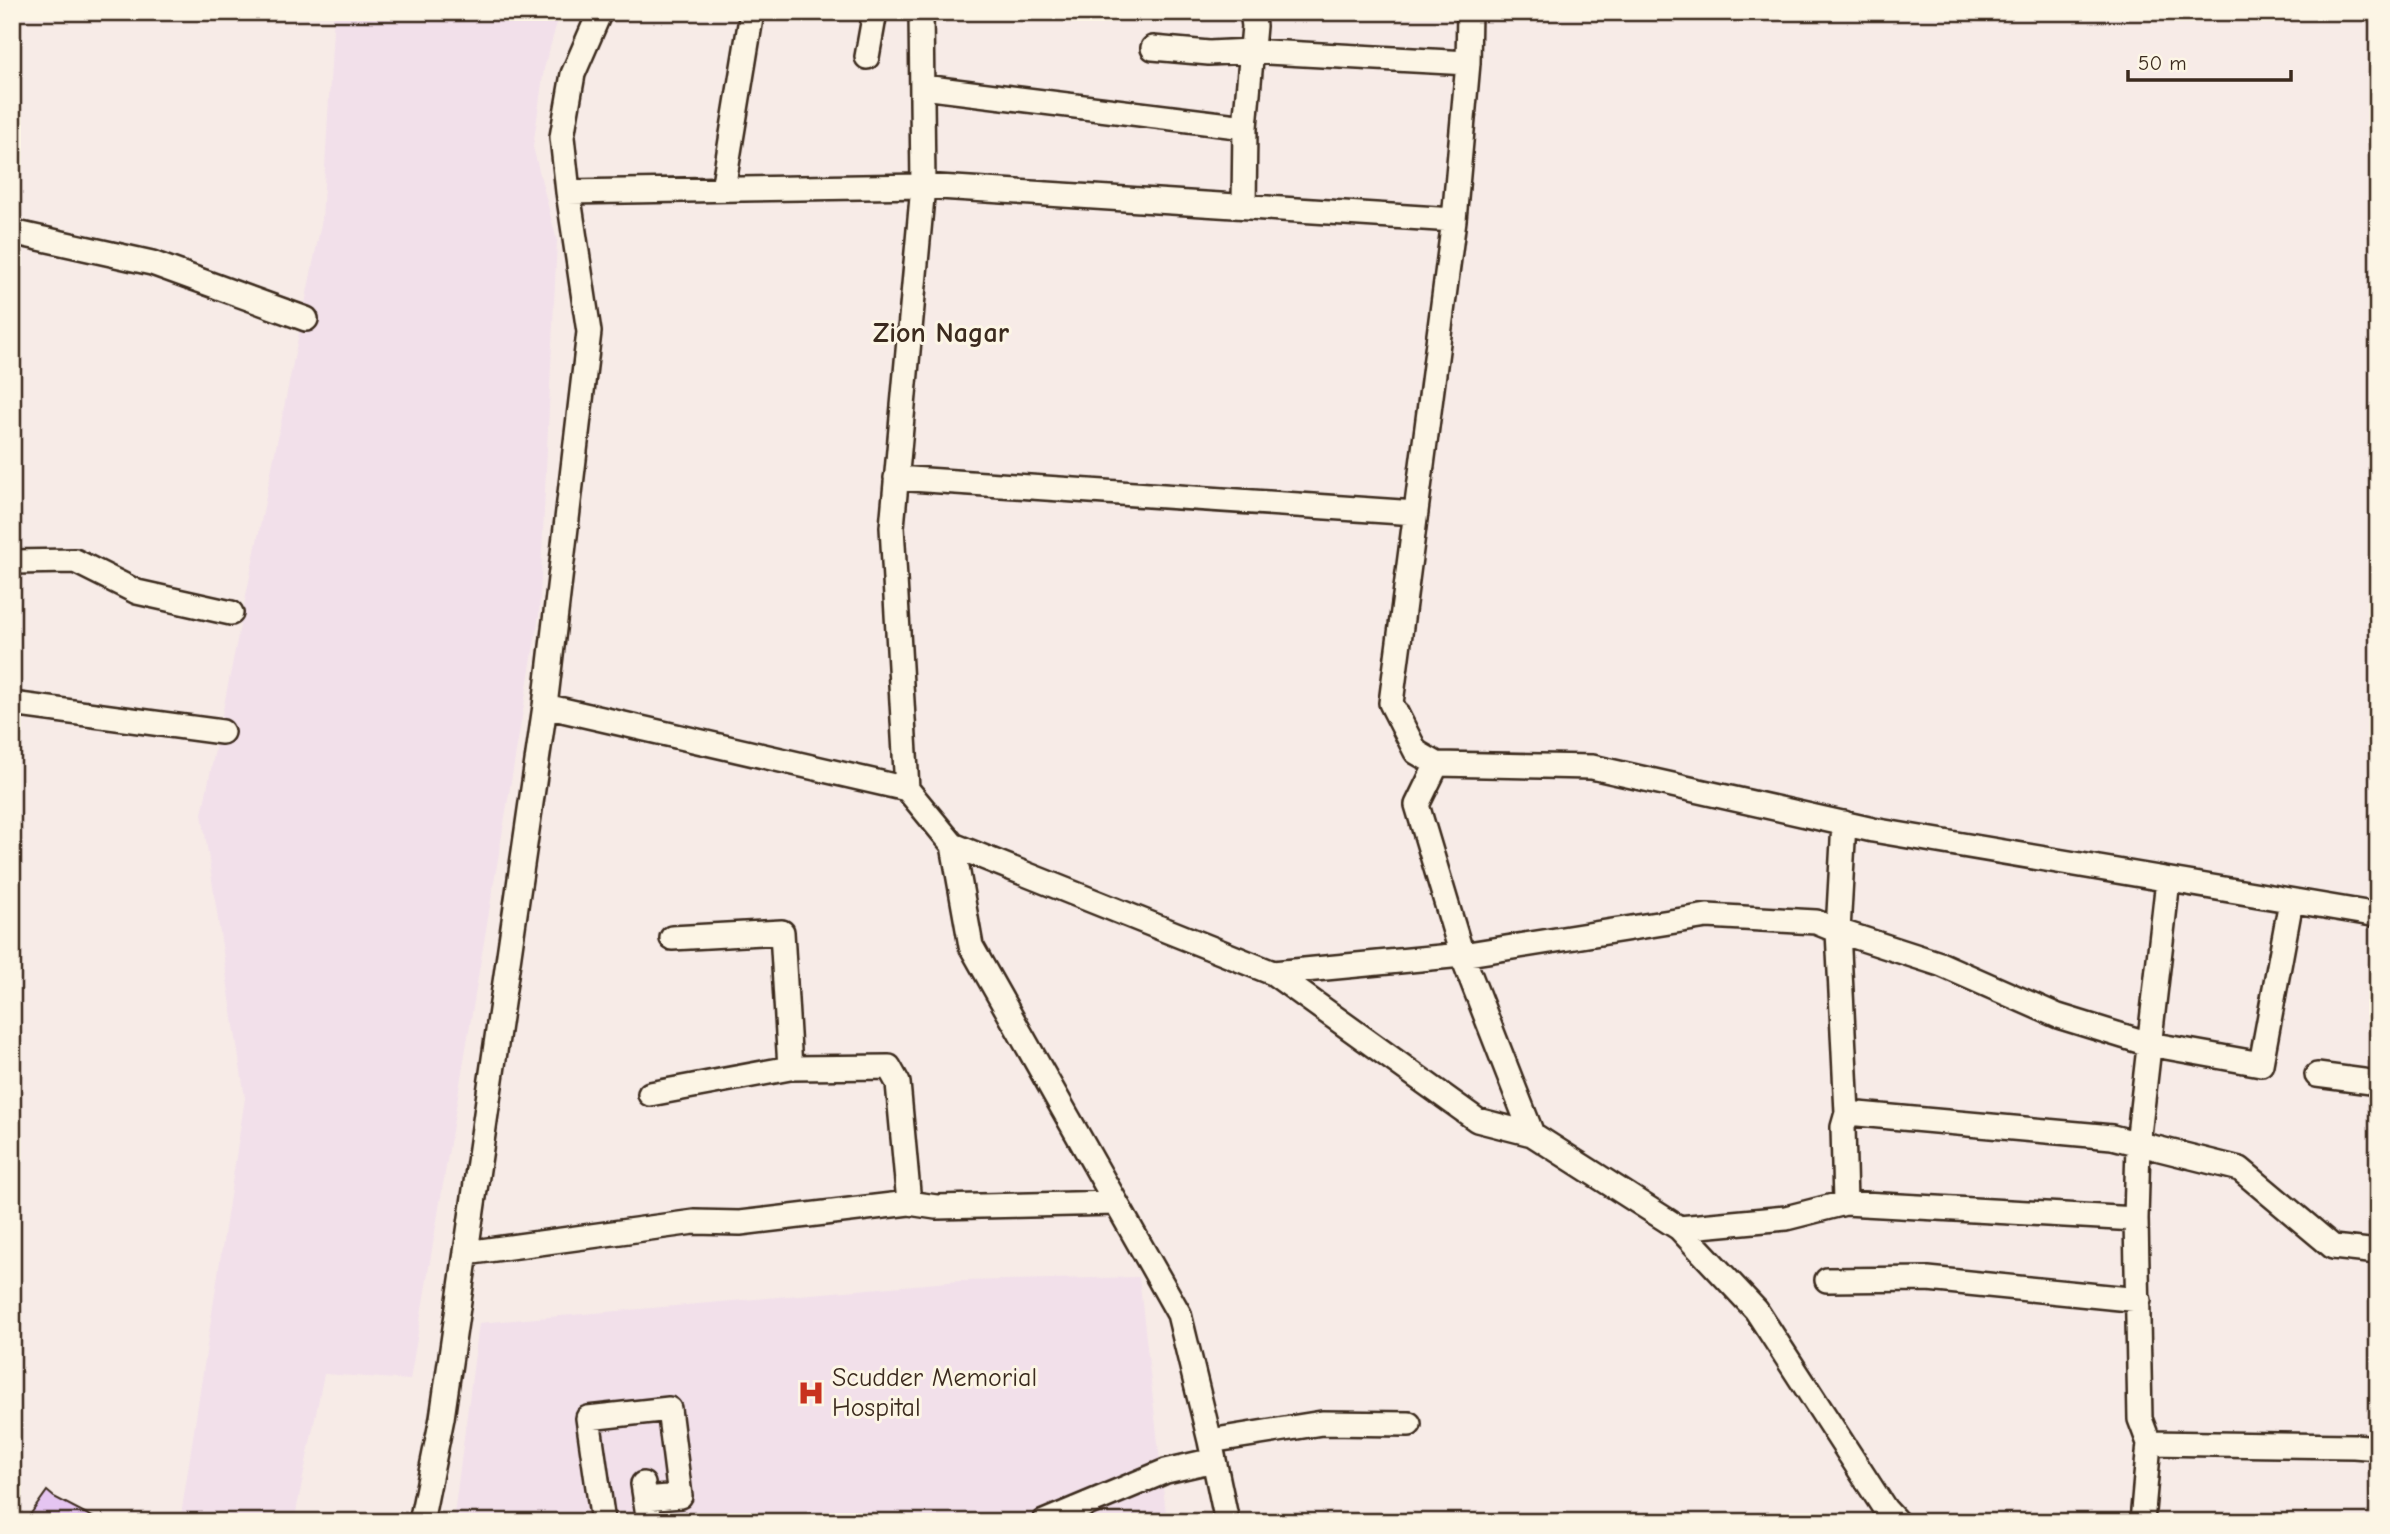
<svg xmlns="http://www.w3.org/2000/svg" width="2390" height="1534" font-family="'Comic Neue',sans-serif">
  <style>
    .built { fill: #f2e0ea }
    .building { fill: #e5c5f1; stroke: #3b2a1e; stroke-width: 2 }
    .lines { fill: none; stroke-linecap: round; stroke-linejoin: round }
    .minor-casing { stroke: #3b2a1e; stroke-width: 28 }
    .minor { stroke: #fcf5e5; stroke-width: 23 }
    .labels { text-anchor: middle; dominant-baseline: central; stroke-width: 6; stroke-linejoin: round; paint-order: stroke }
    .poi-label { font-size: 26px; fill: #3b2a1e; stroke: #fcf5e5; text-anchor: start }
    .neighbourhood-label { font-size: 28px; font-weight: bold; fill: #3b2a1e; stroke: #fcf5e5 }
  </style>
  <rect width="100%" height="100%" fill="#f7ebe7"/>
  <filter id="ink" filterUnits="userSpaceOnUse"><feTurbulence type="fractalNoise" baseFrequency=".0143" numOctaves="2"/><feDisplacementMap in="SourceGraphic" scale="14" xChannelSelector="R" yChannelSelector="G"/><feConvolveMatrix kernelMatrix="1 2 1 2 8 2 1 2 1" color-interpolation-filters="sRGB"/></filter>
  <g filter="url(#ink)">
    <path class="built" d="M334,12H560L544,69L533,147L557,241L539,616L410,1380L324,1374L294,1522H180L245,1098L202,814L322,219Z
      M1139,1277L1167,1522H453L479,1323L960,1281Z"/>
    <path class="building" d="M47,1491L54,1497L102,1522H25Z"/>
    <g class="lines">
      <g class="minor-casing">
        <path id="minor" d="M1469,12L1468,63L1454,220L1391,703L1416,752L1437,764L1592,767L1873,830L2378,915
          M1153,48L1209,53L1250,51L1468,63
          M867,57L875,12
          M923,87L1245,127
          M723,189L752,12
          M568,192L923,186L1454,220
          M1244,206L1245,127L1254,26L1252,12
          M12,232L152,263L306,319
          M896,478L1416,513
          M12,562L75,561L137,592L231,613
          M12,704L222,732
          M545,706L907,789L953,845L1273,973L1477,1120L1532,1134L1679,1228L1756,1310L1885,1509L1897,1522
          M1437,764L1417,805L1462,955L1532,1134
          M907,789L892,527L923,186L921,12
          M1844,823L1838,931L1847,1113L1843,1127L1845,1203
          M953,845L971,946L1179,1314L1210,1441L1227,1522
          M1273,973L1462,955L1707,916L1816,922L1838,931L1940,964L2058,1016L2149,1044L2261,1064L2291,901
          M790,1068L889,1067L898,1083L909,1203
          M2317,1075L2378,1083
          M650,1094L790,1068L782,932L672,938
          M1847,1113L2112,1137L2240,1169L2333,1247L2378,1252
          M1679,1228L1786,1218L1845,1203L2136,1219
          M466,1253L694,1222L740,1223L909,1203L936,1207L1116,1203
          M1827,1280L1928,1279L2139,1300
          M1210,1441L1322,1423L1409,1424
          M2149,1443L2354,1446L2378,1448
          M643,1484L649,1522
          M421,1522L442,1418L545,706L589,332L568,192L562,137L573,74L600,12
          M603,1522L588,1418L669,1409L680,1496L645,1499
          M1044,1522L1166,1471L1214,1460
          M2142,1522L2149,1443L2140,1419L2136,1219L2138,1144L2168,880"/>
      </g>
      <use href="#minor" class="minor"/>
    </g>
  </g>
  <defs>
    <g id="hospital-bare" transform="scale(2.1)"><path d="M-5-5h3v3.5h4V-5h3V5h-3V1.5h-4V5h-3Z" fill="#c8321e" stroke="#fcf5e5" stroke-width="2.5" paint-order="stroke"/></g>
  </defs>
  <g fill-rule="evenodd">
    <use href="#hospital-bare" x="811" y="1393"/>
  </g>
  <g class="labels">
    <g class="poi-label">
      <text x="832" y="1378">Scudder Memorial<tspan x="832" dy="30">Hospital</tspan></text>
    </g>
    <g class="neighbourhood-label">
      <text x="941" y="333">Zion Nagar</text>
    </g>
  </g>
  <rect width="2390" height="1534" fill="none" stroke="#fcf5e5" stroke-width="42"/>
  <rect x="21" y="21" width="2348" height="1492" fill="none" stroke="#3b2a1e" stroke-width="2.5" filter="url(#ink)"/>
  <path d="M2128 70v10h163v-10" fill="none" stroke="#3b2a1e" stroke-width="3.5"/>
  <text x="2138" y="70" font-size="21" fill="#3b2a1e" stroke="#fcf5e5" stroke-width="5" paint-order="stroke">50 m</text>
</svg>
